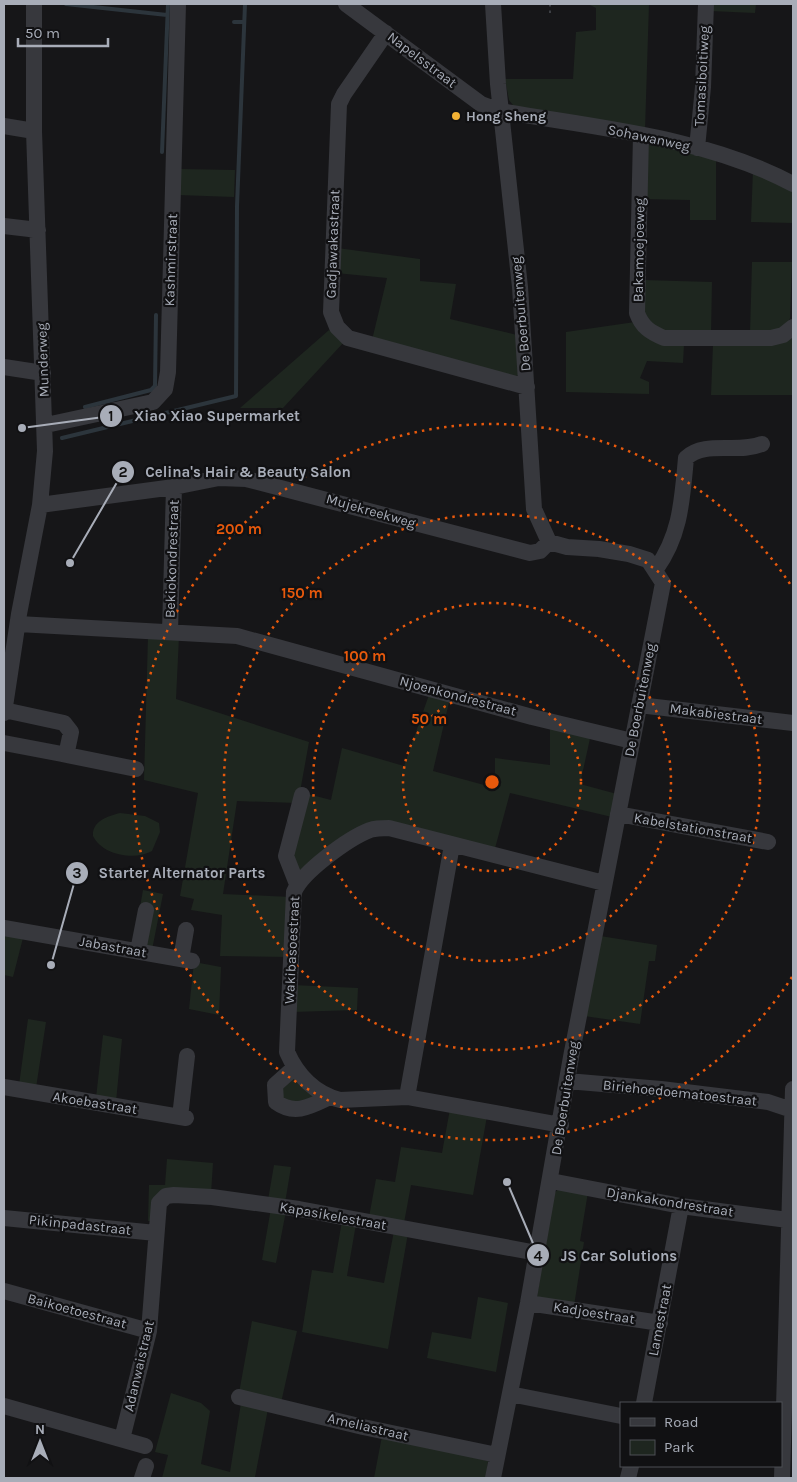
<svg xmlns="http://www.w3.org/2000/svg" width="797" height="1482" font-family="Karla,sans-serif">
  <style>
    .green { fill: #1e261f }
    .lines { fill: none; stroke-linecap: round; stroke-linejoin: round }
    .stream { stroke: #2c353c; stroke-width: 4 }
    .path { stroke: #3d3f44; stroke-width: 2; stroke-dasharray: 2.5 4; stroke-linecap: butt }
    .minor { stroke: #37383d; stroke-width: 16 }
    .ring { fill: none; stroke: #e8590c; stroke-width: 2.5; stroke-dasharray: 2.5 5 }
    .poi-dot { fill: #f2b134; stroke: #111113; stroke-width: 2 }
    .labels { text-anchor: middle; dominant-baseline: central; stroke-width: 4.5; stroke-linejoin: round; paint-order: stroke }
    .street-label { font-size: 14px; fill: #a8adb8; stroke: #111113 }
    .poi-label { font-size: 14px; font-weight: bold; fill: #a8adb8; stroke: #111113; text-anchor: start }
    .centre { fill: #e8590c; stroke: #111113; stroke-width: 2.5 }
    .ring-label { font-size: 15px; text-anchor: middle; font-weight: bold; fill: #e8590c; stroke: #111113; stroke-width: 4.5; stroke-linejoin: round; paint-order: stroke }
    .leader { fill: none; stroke: #a8adb8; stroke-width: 2 }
    .callout-dot { fill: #a8adb8; stroke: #111113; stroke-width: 2 }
    .mark-label { font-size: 15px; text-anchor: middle; font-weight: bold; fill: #111 }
    .callout-label { font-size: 15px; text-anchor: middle; font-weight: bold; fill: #a8adb8; stroke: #111113; stroke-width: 4.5; stroke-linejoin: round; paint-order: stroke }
  </style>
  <rect width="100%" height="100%" fill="#161618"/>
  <path class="green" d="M588,4H649L645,130L516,109L509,100L505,79H573L576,32L596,30V8Z
    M710,4H756L755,13L710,11Z
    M651,142L716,158V220H690V200L643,199L647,144Z
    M179,169L235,170L234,197L178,195Z
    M753,169L793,189V223L751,222Z
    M337,248L420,259V281L456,284L450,319L517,335L518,375L511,379L372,340L387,278L336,273Z
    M752,262H792L790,318L786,329L750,334Z
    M643,280L712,282L711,335L653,329L642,308Z
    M635,322L684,344L683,363L647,361L640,378L649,382V394L566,392V332Z
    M329,330L344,342L283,408H240Z
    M793,332V395H711L713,344Z
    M148,636L179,637L176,699L309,742L300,792L331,800L342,748L404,766L430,692L450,698L433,771L495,788V758L550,765V724L591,734L580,784L617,794L612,817L510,793L494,852L387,822L299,873L288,854L297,803L237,801L223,894L291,897L289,957L220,956L222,915L191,910L194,899L180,896L198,793L144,780Z
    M120,813L145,816L159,823L160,832L152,851C135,861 102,855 93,836C92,821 108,816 120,813Z
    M143,890L163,894L152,950L133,947Z
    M4,931L24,934L13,977L4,975Z
    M600,936L657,945L655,961H649L640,1024L584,1016Z
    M194,962L221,967L219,1015L189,1009Z
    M293,985L358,988L357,1010L292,1012Z
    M28,1019L46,1022L36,1088L19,1085Z
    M103,1035L122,1039L116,1102L96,1098Z
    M290,1075L321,1098L302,1106L281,1102L278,1087Z
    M450,1109L487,1116L473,1195L411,1185L404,1223L369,1217L376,1179L395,1182L401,1147L442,1153Z
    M167,1159L213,1163L211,1194L179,1190L154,1221H148L149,1185H165Z
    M274,1165L291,1167L285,1203L268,1200Z
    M560,1188L588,1192L580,1241L584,1242L574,1306L537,1297L554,1193Z
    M271,1208L286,1211L276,1263L262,1260Z
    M342,1221L356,1224L347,1276L384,1283L394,1231L408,1233L388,1349L302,1332L312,1270L333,1273Z
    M478,1297L508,1303L496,1372L427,1358L432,1332L471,1339Z
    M252,1321L297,1331L281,1403L239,1393Z
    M171,1393L201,1403L210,1411L201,1464L230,1472L241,1403L268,1409L255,1477L262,1478H162L168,1455L155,1452Z
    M382,1436L488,1461L486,1478H374Z"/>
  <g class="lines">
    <path class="stream" d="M66,4L167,15
      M234,22H244
      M162,152L168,4
      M85,407L151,390L155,386L156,315
      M62,438L236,396L237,206L245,4"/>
    <path class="path" d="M550,4V15"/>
    <path class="minor" d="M346,4L481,104L500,111C598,128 705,137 793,184
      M386,33L344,94L339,104L331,312L337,327L348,338L527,387
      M4,126L34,131
      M641,135L637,313C642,327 650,332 664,338H771L783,335L793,327
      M697,148L703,87L706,4
      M4,226L38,230
      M4,367L43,373
      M46,425L153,402L165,389L168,372L178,4
      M40,505L174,487L219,478L246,479L530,553L540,551L549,542
      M656,569C681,534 682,500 686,458C705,440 738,454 762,444
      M18,624L237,636L532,717L632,741
      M170,632L174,487
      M639,705L793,723
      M4,713L19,614L40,505L45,451L34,131V4
      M4,743L62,754L67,751L71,732L64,723L4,710
      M62,754L136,769
      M618,814L768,842
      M297,884L286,856L302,795
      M4,928L192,961
      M138,951L146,910
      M181,959L186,930
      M294,1068L275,1085L276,1102C295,1116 311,1106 330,1097
      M567,1081L661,1089L768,1102L792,1110
      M4,1087L186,1118
      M407,1097L452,845
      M180,1117L187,1056
      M561,1125L407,1097L340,1100C315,1094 297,1075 287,1052L294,892C302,872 349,838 370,830C376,828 382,828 389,828L604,883
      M551,1181L681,1206L788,1220
      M4,1218L156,1233
      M4,1291L149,1331
      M528,1303L660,1323
      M510,1394L621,1416
      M239,1397L363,1427L497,1455
      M644,1403L681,1206
      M4,1406L145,1446
      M122,1439L149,1331L159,1203L166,1196L174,1195L212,1197L299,1209L537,1253
      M142,1478L146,1466
      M493,1478L528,1303L571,1057L663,583L648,560L629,554L599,549L567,547L549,542L534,509L520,287L498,84L493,4
      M628,1478L631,1466
      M782,1478L793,1089"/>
  </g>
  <g class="ring">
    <circle cx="492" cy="782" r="89"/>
    <circle cx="492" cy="782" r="179"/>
    <circle cx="492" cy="782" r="268"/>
    <path d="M792 977A358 358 0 1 1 792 587"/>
  </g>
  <circle class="poi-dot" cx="456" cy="116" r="5"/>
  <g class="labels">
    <g class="street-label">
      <text transform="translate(422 60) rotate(37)">Napelsstraat</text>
      <text transform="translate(702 76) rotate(-87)">Tomasiboitiweg</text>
      <text transform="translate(649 138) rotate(12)">Sohawanweg</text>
      <text transform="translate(333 244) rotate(-88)">Gadjawakastraat</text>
      <text transform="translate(639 250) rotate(-89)">Bakamoejoeweg</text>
      <text transform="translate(171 260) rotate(-88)">Kashmirstraat</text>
      <text transform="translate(521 314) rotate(-95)">De Boerbuitenweg</text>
      <text transform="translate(43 360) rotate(-92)">Munderweg</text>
      <text transform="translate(371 511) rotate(16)">Mujekreekweg</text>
      <text transform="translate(172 559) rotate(-88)">Bekiokondrestraat</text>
      <text transform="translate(458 696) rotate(15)">Njoenkondrestraat</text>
      <text transform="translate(640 700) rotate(-79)">De Boerbuitenweg</text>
      <text transform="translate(716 714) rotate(7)">Makabiestraat</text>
      <text transform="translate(693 828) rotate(10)">Kabelstationstraat</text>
      <text transform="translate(113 947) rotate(10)">Jabastraat</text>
      <text transform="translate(292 950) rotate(-87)">Wakibasoestraat</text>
      <text transform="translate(680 1093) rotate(6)">Biriehoedoematoestraat</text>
      <text transform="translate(565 1098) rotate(-81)">De Boerbuitenweg</text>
      <text transform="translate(95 1103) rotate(9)">Akoebastraat</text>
      <text transform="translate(670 1202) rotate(9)">Djankakondrestraat</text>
      <text transform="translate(333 1216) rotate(10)">Kapasikelestraat</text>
      <text transform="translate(80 1225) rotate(6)">Pikinpadastraat</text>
      <text transform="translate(77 1311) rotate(15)">Baikoetoestraat</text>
      <text transform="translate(594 1313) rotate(9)">Kadjoestraat</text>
      <text transform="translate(660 1320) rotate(-79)">Lamestraat</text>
      <text transform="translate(139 1366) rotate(-77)">Adanwaistraat</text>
      <text transform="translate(368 1427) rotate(13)">Ameliastraat</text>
    </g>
    <g class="poi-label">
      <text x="466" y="116">Hong Sheng</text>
    </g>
  </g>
  <circle cx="492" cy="782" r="8" class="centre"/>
  <g class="ring-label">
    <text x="239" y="534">200 m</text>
    <text x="302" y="598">150 m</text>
    <text x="365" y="661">100 m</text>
    <text x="429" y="724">50 m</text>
  </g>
  <path class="leader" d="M22 428L111 416M70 563L123 472M51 965L77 873M507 1182L538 1255"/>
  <g class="callout-dot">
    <circle cx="22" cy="428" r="5"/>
    <circle cx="70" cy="563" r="5"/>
    <circle cx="51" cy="965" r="5"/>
    <circle cx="507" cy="1182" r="5"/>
    <circle cx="111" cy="416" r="12"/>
    <circle cx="123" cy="472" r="12"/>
    <circle cx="77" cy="873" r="12"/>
    <circle cx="538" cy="1255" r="12"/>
  </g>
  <g class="mark-label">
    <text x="111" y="421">1</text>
    <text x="123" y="477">2</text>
    <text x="77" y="878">3</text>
    <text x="538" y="1261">4</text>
  </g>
  <g class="callout-label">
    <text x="217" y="421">Xiao Xiao Supermarket</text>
    <text x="248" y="477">Celina's Hair &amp; Beauty Salon</text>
    <text x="182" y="878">Starter Alternator Parts</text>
    <text x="619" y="1261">JS Car Solutions</text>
  </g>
  <rect width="797" height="1482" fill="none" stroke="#a8adb8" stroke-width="10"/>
  <rect x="620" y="1402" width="162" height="65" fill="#111113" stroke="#4d4f55"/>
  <rect x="630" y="1418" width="25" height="8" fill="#37383d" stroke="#4d4f55"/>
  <text x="664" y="1427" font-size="15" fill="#a8adb8">Road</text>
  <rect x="630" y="1440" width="25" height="15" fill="#1e261f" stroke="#4d4f55"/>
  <text x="664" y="1452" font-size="15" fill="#a8adb8">Park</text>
  <g transform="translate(40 1442)" stroke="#111113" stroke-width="4" paint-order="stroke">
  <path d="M0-4L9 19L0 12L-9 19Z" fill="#a8adb8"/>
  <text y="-8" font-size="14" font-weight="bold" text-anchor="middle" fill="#a8adb8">N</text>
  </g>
  <path d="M18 38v8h90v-8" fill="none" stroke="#a8adb8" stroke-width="2.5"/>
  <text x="25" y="38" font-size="15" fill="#a8adb8" stroke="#111113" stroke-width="4" paint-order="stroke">50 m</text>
</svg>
